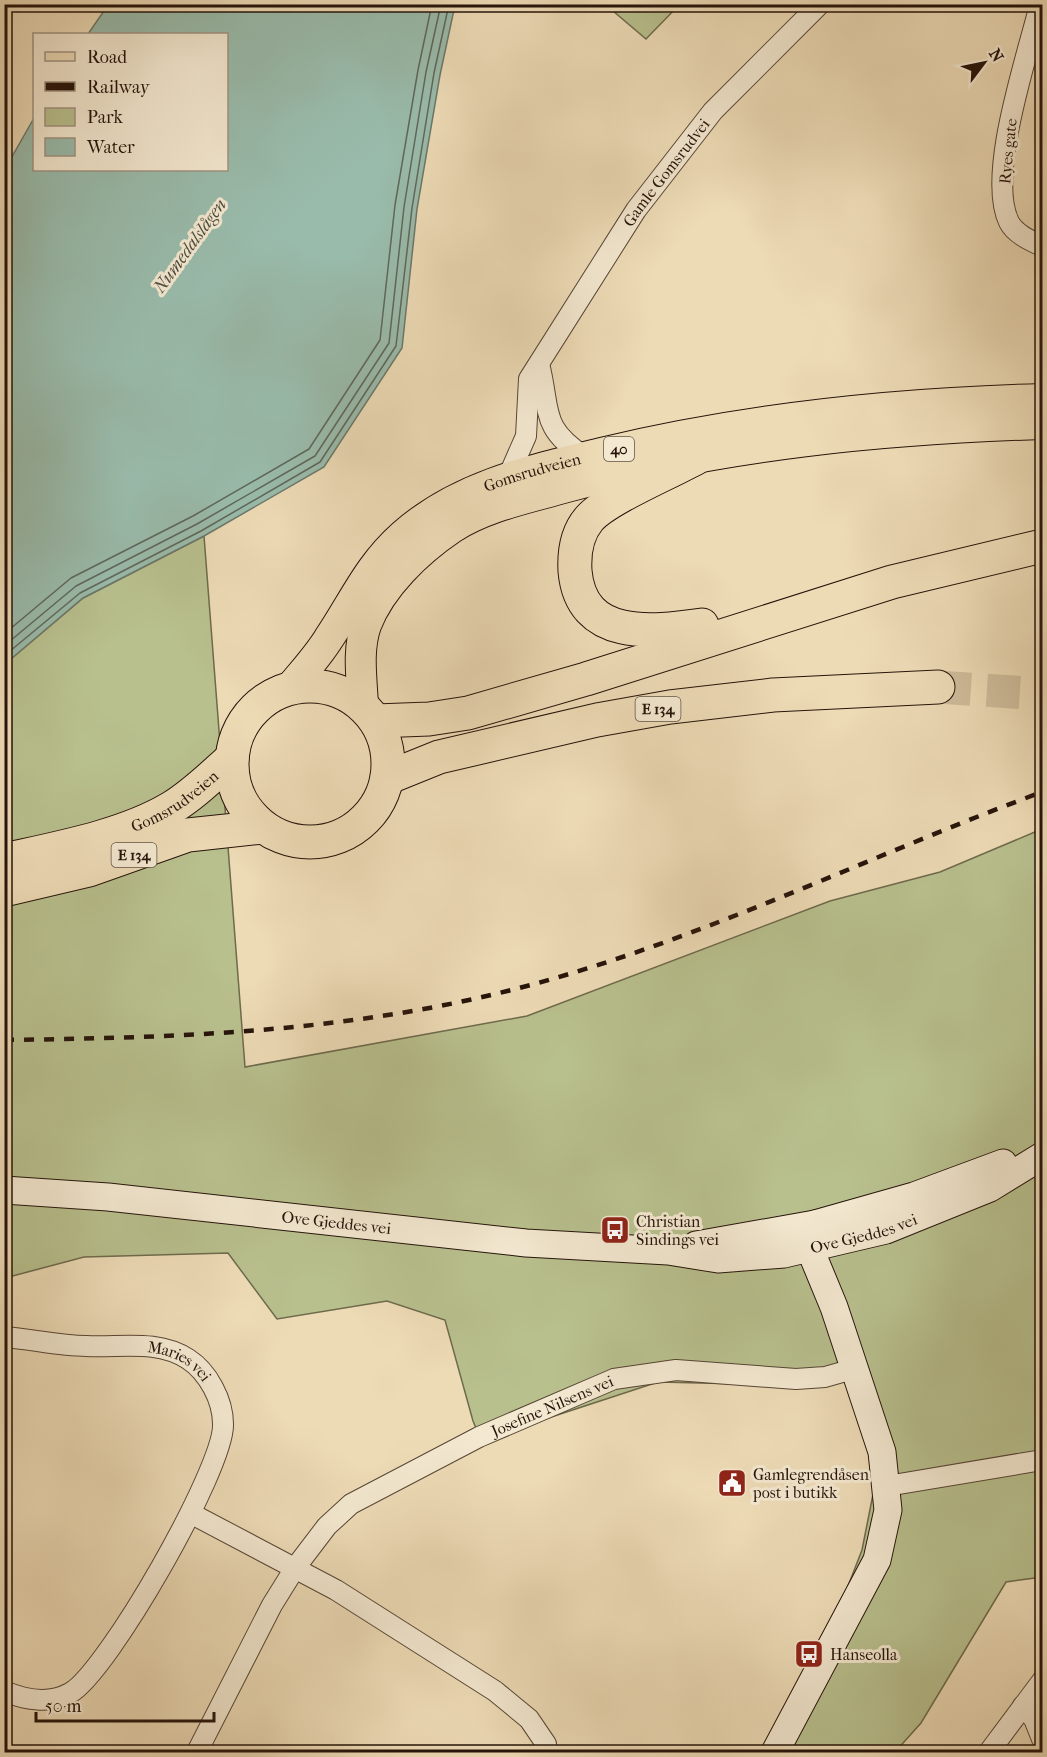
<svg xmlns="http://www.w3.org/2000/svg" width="1047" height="1757" font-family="'IM FELL French Canon',serif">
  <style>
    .green { fill: #b8c08e; stroke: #6e6a4c; stroke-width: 1.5 }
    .water { fill: #99bbab; stroke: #6b786b; stroke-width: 1.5 }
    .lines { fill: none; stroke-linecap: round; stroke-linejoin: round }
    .shore { stroke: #5f675a; stroke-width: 1.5 }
    .highway-tunnel { stroke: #cfbd9c; stroke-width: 33; stroke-dasharray: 33 16; stroke-linecap: butt }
    .street-casing { stroke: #574535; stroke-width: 22 }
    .secondary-casing { stroke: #25130a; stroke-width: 29 }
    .primary-casing { stroke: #25130a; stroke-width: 32 }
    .highway-casing { stroke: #25130a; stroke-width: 35 }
    .street { stroke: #f3e8d0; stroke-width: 20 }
    .secondary { stroke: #f3e8d0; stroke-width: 27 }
    .primary { stroke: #eddbb6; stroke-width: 30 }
    .highway { stroke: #eddbb6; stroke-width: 33 }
    .rail { stroke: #25130a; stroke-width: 4.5; stroke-dasharray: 10 10; stroke-linecap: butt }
    .labels { text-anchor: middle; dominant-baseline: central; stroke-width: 6; stroke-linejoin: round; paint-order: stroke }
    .shield { fill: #f3e8d0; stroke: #635345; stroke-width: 1.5 }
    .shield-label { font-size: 15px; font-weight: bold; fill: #25130a }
    .street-label { font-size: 16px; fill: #25130a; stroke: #f3e8d0 }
    .poi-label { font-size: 16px; fill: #25130a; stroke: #f3e8d0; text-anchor: start }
    .water-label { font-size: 18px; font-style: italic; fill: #4e4e42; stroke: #f3e8d0 }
  </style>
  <rect width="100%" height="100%" fill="#eddbb6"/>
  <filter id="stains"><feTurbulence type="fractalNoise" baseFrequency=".00333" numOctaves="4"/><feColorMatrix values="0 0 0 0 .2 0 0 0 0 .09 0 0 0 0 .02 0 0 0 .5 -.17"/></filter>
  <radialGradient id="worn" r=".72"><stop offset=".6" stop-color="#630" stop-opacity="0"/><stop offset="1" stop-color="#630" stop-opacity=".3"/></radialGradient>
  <path class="green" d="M606,5H679L646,39Z
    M204,536L245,1067L527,1016L830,901L940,872L1042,829V1577L1006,1582L921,1723L895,1752H767L834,1622L862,1550L876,1479L848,1371L790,1385L658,1382L481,1440L473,1421L445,1320L387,1301L277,1319L228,1253L84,1257L5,1278V664L83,598Z"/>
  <path class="water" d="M108,5H455L440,75L417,209L402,348L324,467L204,536L83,598L5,664V169L34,118V170H226V34H88Z"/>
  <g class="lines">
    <path class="shore" d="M4,634L71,578L193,516L309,449L380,340L395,205L418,70L432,4
      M4,646L76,586L197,524L315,456L389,343L404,207L426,72L441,4
      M4,656L80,593L201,531L320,462L396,346L412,208L434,73L449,4"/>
    <path class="highway-tunnel" d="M938,687L1042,694"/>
    <g class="street-casing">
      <g id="street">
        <path d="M1040,4C1028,55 986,175 1009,222C1015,234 1031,241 1042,246"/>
        <path d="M539,364C551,410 539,427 585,457"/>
        <path id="s1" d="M508,477L526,436L529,379L636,210L713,111L820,4"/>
        <path id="s2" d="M4,1337C31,1339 59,1346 86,1346C120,1348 157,1339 188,1359C208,1372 223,1400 223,1424C225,1467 107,1673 70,1693C50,1704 25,1700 4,1691"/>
        <path d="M887,1486L1042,1460"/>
        <path d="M192,1514L336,1590L495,1691L529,1719L546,1744"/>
        <path d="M1023,1706L1034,1719L1042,1739"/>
        <path id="s3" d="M197,1752L272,1605L295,1568L327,1526L351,1504L479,1437L614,1379L676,1370L796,1379L825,1377L853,1369"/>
        <path d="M989,1752L1042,1681"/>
      </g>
    </g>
    <g class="secondary-casing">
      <g id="secondary">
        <path id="s4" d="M4,1190L108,1197L526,1243L668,1251L718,1259L784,1254L886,1230L990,1188L1042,1156"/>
        <path d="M696,1245L815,1224L914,1196L1003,1163"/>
        <path d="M775,1752L877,1560L888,1510L882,1452L834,1307L810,1249L815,1224"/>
      </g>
    </g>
    <g class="primary-casing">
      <g id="primary">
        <path id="s5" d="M290,688C303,672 318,656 329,638C354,601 368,566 403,535C458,486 531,470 601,453C746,418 894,403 1042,399"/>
        <path d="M363,706C362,680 357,651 366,625C381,586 418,551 452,528C486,506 529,498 567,487C722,445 882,429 1042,424"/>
      </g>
    </g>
    <g class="highway-casing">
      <g id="highway">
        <path d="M696,458C671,472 606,499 589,519C577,533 574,553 575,571C581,641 652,632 702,625"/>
        <circle cx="310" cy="764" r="78"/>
        <path d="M376,721L429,719L468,713L586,679L892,582L1042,546"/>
        <path d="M387,778L439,757L597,720L670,707L773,695L938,687"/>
        <path id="s6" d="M4,860C58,848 124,836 171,808C193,795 213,775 232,758"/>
        <path d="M4,890L89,870L188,835L263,827"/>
      </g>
    </g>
    <use href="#street" class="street"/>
    <use href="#secondary" class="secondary"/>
    <use href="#primary" class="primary"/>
    <use href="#highway" class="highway"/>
    <path class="rail" d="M4,1040C164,1038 322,1033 478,998C674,954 855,861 1042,792"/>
  </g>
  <defs>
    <g id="bus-square" transform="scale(1.5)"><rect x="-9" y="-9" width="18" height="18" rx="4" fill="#8f2418" stroke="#f3e8d0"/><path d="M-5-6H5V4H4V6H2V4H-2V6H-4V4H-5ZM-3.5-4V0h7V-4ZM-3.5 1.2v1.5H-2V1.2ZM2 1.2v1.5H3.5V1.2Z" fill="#fff"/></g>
    <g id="civic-square" transform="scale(1.5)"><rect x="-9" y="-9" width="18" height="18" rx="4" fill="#8f2418" stroke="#f3e8d0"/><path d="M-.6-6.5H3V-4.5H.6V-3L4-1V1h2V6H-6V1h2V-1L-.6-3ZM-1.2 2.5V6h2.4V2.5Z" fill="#fff"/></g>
  </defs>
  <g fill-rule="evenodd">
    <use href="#bus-square" x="615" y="1230"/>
    <use href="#civic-square" x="732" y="1483"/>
    <use href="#bus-square" x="809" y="1654"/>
  </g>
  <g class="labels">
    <g class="shield">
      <rect x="604" y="437" width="30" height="24" rx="4.5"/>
      <rect x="635.5" y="697" width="45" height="24" rx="4.5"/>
      <rect x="111.5" y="843" width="45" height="24" rx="4.5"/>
    </g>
    <g class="shield-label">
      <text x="619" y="449">40</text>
      <text x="658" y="709">E 134</text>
      <text x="134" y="855">E 134</text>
    </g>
    <g class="street-label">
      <text transform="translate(1008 151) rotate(-84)">Ryes gate</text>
      <text stroke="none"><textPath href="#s1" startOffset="350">Gamle Gomsrudvei</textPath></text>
      <text stroke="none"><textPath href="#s5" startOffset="336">Gomsrudveien</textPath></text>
      <text stroke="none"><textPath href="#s6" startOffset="182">Gomsrudveien</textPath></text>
      <text stroke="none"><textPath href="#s4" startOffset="334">Ove Gjeddes vei</textPath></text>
      <text stroke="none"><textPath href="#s4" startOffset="866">Ove Gjeddes vei</textPath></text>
      <text stroke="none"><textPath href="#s2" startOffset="180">Maries vei</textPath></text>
      <text stroke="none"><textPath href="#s3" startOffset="518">Josefine Nilsens vei</textPath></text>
    </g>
    <g class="poi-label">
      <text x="636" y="1221">Christian<tspan x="636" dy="18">Sindings vei</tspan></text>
      <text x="753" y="1474">Gamlegrendåsen<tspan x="753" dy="18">post i butikk</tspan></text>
      <text x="830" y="1654">Hanseolla</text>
    </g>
    <g class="water-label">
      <text transform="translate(190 246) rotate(-54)">Numedalslågen</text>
    </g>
  </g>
  <rect width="1047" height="1757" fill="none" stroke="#eddbb6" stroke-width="24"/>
  <rect x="6" y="6" width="1035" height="1745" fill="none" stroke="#25130a" stroke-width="3"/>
  <rect x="12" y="12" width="1023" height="1733" fill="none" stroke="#25130a" stroke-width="1.5"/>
  <rect x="33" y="33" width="195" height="138" fill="#f3e8d0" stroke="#a19381" stroke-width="1.5"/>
  <rect x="45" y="52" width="30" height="9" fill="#eddbb6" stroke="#a19381" stroke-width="1.5"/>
  <text x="87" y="63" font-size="18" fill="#25130a">Road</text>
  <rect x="45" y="82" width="30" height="9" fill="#25130a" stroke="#a19381" stroke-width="1.5"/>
  <text x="87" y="93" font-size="18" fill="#25130a">Railway</text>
  <rect x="45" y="108" width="30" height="18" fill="#b8c08e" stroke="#a19381" stroke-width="1.5"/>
  <text x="87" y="123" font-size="18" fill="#25130a">Park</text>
  <rect x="45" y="138" width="30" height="18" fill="#99bbab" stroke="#a19381" stroke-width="1.5"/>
  <text x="87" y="153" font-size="18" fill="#25130a">Water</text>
  <g transform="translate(984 63) rotate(58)" stroke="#f3e8d0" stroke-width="4.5" paint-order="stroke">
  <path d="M0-4.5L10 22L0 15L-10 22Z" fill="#25130a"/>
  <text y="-9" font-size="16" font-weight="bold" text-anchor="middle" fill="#25130a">N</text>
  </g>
  <path d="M36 1712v9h178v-9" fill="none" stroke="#25130a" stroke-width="3"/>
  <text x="45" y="1712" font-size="18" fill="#25130a" stroke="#f3e8d0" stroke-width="4.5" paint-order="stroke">50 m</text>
  <rect width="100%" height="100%" filter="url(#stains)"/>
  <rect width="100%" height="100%" fill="url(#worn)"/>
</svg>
